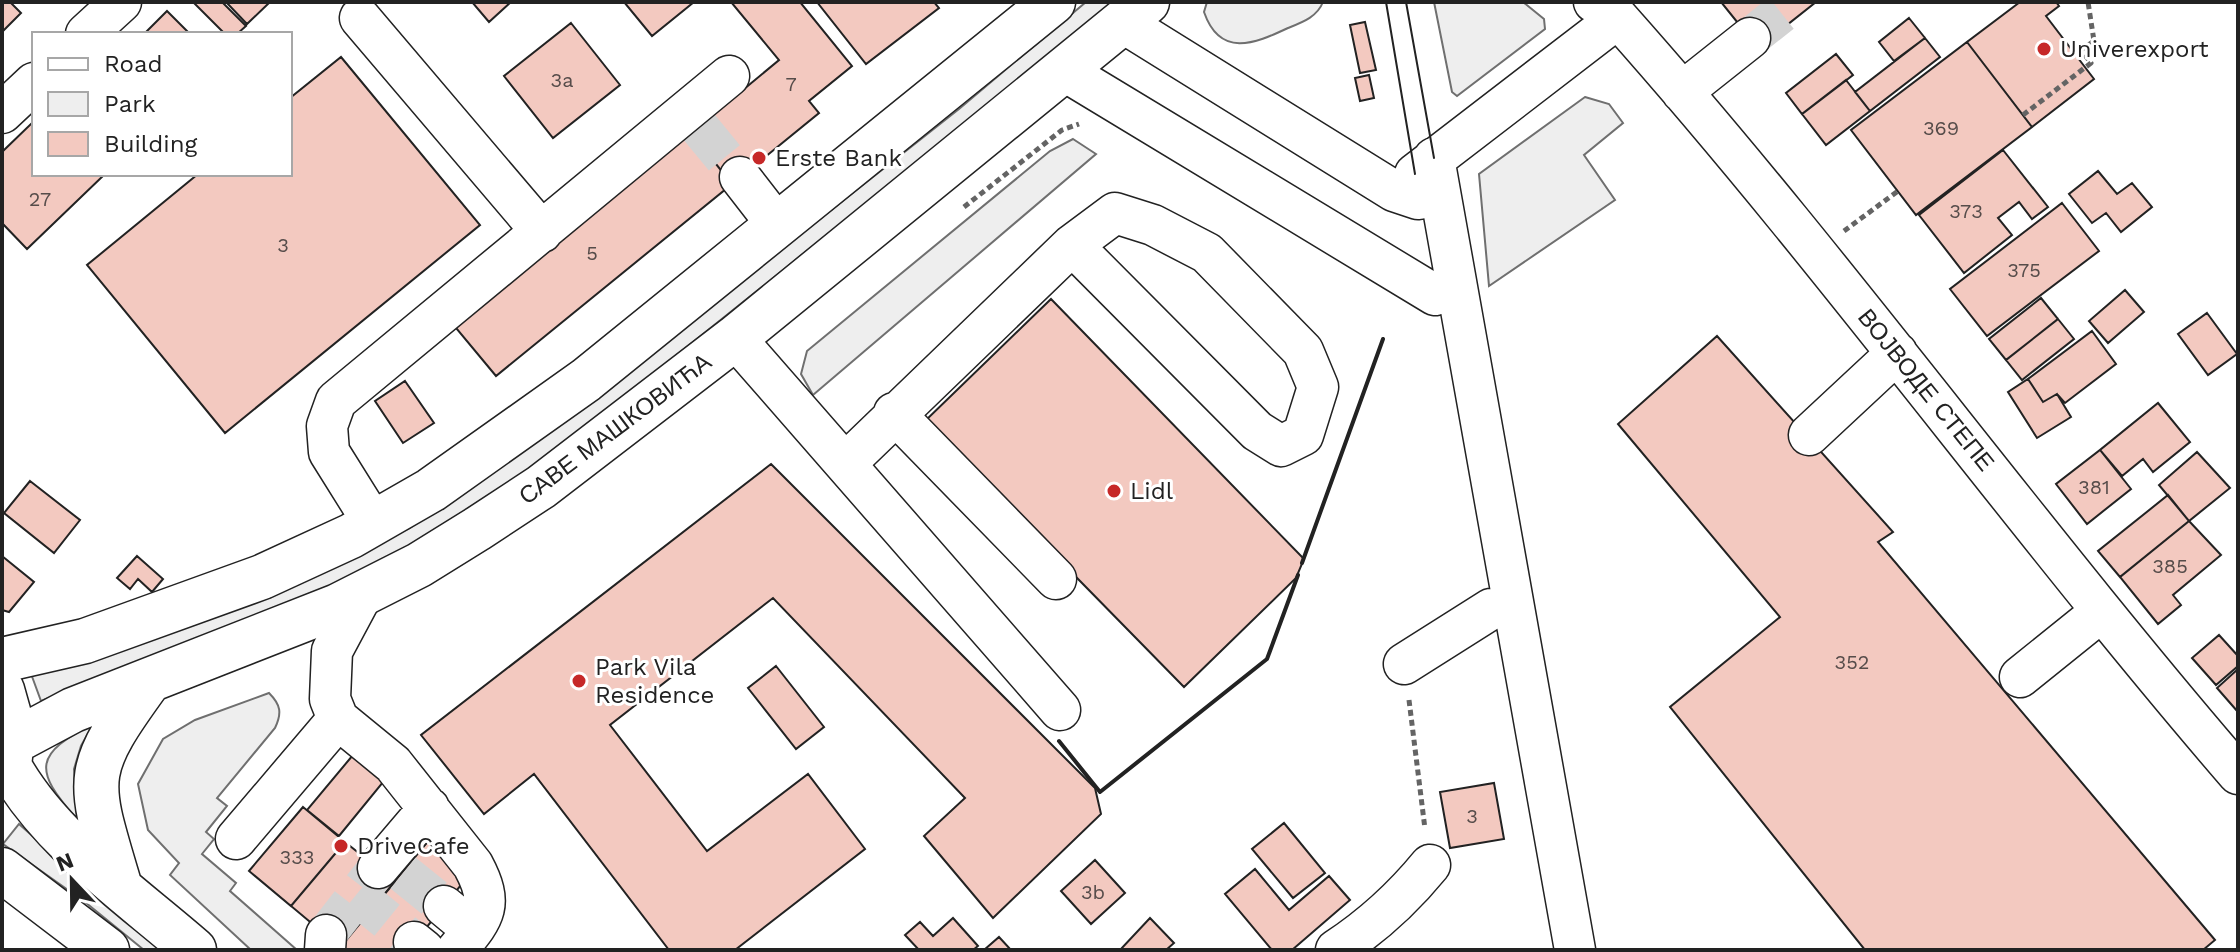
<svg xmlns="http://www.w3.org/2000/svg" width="2240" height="952" font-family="'Work Sans',sans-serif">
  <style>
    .green { fill: #eee; stroke: #6f6f6f; stroke-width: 2 }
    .building { fill: #f3c9c0; stroke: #222; stroke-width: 2 }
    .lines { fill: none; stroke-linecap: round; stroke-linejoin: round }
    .minor-tunnel { stroke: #d3d3d3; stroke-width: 40; stroke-dasharray: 40 20; stroke-linecap: butt }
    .minor-casing { stroke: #222; stroke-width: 43 }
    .major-casing { stroke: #222; stroke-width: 47 }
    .path { stroke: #646464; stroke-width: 5; stroke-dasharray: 6 4; stroke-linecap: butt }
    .minor { stroke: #fff; stroke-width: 40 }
    .major { stroke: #fff; stroke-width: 44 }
    .tram { stroke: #222; stroke-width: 2 }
    .wall { stroke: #222; stroke-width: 4 }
    .poi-dot { fill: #c62828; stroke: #fff; stroke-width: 3 }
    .labels { text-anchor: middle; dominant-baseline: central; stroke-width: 6; stroke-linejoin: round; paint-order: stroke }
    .number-label { font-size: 20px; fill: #564c4a }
    .poi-label { font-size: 24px; fill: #222; stroke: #fff; text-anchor: start }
    .street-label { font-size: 24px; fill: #222; stroke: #fff }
  </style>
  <rect width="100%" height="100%" fill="#fff"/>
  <path class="green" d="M1086,2H1112L1083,30L543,462L371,571L41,701L30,671L281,589L410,528L583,406L959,109Z
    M1207,2H1323C1317,17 1303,22 1288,28C1254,44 1220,58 1204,12Z
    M1434,2H1523L1544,19L1545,29L1457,96L1452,92Z
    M1585,97L1609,104L1623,123L1584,155L1615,200L1489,286L1479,174Z
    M1073,139L1096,154L813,395L801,374L807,351L1050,151Z
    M269,693C281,705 282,713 275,728L217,798L227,806L206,832L214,839L202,854L236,883L230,891L297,950H251L170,875L179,863L148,830L138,784L163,739L195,720Z
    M94,723L81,746L74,769L77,819C32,769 35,754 94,723Z
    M19,824L161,950H144L85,902L3,844Z"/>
  <path class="building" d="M2,2H10L21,13L2,32Z
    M193,2H222L246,26L237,34H225Z
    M226,2H270L247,24Z
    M472,2H511L489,22Z
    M624,2H694L652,36Z
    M731,2H800L852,66L809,101L819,113L732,184L691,133L779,60Z
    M817,2H934L939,8L866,64Z
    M1721,2H1816L1758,48Z
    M2020,2H2056L2059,6L2046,16L2094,79L2032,127L1967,42Z
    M167,11L190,34H144Z
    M1909,18L1925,38L1894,61L1879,42Z
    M1365,22L1376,70L1360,73L1350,25Z
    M571,23L620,85L553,138L504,76Z
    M1925,38L1940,57L1870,111L1855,92Z
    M1967,42L2032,127L1916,215L1851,130Z
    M1836,54L1853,75L1802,114L1786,93Z
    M341,57L480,225L225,433L87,265L198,174H290V98Z
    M1369,75L1374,98L1360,101L1355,78Z
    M1846,80L1870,111L1826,145L1802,114Z
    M34,121V174H105L27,249L2,223V152Z
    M688,129L732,184L496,376L451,322Z
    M2003,150L2048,207L2032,219L2019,202L1998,218L2012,235L1964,273L1919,215Z
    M2098,171L2117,194L2132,183L2152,207L2121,232L2106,213L2092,223L2069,194Z
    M2062,203L2099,251L1987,336L1950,289Z
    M2125,290L2144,312L2108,343L2089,321Z
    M2041,298L2058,319L2006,360L1989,339Z
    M1051,299L1304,559L1296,578L1184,687L924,422Z
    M2207,313L2237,354L2208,375L2178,334Z
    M2058,319L2074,339L2022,380L2006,360Z
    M2092,331L2116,364L2065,403L2057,394L2043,402L2028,379Z
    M1717,336L1893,532L1878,542L2215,940L2203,950H1865L1670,707L1780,617L1618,424Z
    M2028,379L2043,402L2057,394L2071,417L2037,438L2008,392Z
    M405,381L434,423L403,443L375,401Z
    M2158,403L2190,442L2153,472L2143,459L2122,476L2100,450Z
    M2100,450L2131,489L2087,524L2056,484Z
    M2197,452L2230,488L2189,521L2159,485Z
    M771,464L1095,788L1101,814L993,918L924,836L965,798L773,598L610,725L707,851L808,774L865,849L735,950H669L534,774L484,814L421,735Z
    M30,481L80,520L54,553L4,513Z
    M2168,495L2189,521L2120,577L2098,551Z
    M2189,521L2221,555L2173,595L2181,605L2158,624L2120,577Z
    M2,556L34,582L9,612L2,610Z
    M137,556L163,579L152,592L138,579L130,589L117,578Z
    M2219,635L2238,656V666L2216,685L2192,658Z
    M776,666L824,727L796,749L748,688Z
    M2238,669V712L2217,688Z
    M353,755L384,781L339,836L307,810Z
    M1494,783L1504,839L1450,848L1440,792Z
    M303,807L345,842L291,906L249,871Z
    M1284,823L1325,873L1293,898L1252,849Z
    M429,840L470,874L444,906L408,950H338Z
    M345,842L395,882L340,947L291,906Z
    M1095,860L1125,893L1091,924L1061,891Z
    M1255,869L1289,910L1329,876L1350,900L1292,950H1272L1225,894Z
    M953,918L978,946L973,950H919L905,935L920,922L933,936Z
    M1150,918L1174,943L1166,950H1120Z
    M999,937L1011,950H984Z"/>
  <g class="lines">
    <path class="minor-tunnel" d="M1750,38L1795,2
      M699,127L740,177
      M403,873L444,906
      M356,895L414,942
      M326,935L378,868"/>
    <g class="minor-casing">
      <path id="minor" d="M1594,2L1610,9L1618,18C1835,262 2025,527 2238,774
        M360,18L542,232
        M1122,22L1394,191L1418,199
        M86,34L121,2
        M1063,70L1435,295
        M1682,92L1750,38
        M2,113L34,83
        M1434,158L1575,950
        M1415,174L1618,18
        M740,177L778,226
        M735,338L1060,710
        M894,413L1056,579
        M1809,435L1897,353
        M846,463L1072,245L1115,213L1153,225L1207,253L1303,351L1318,387L1303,435L1281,446L1257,431L1072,245
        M374,524L329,452L327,426L336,401L729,76
        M363,593L332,651L330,699L338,719L393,764L473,865C495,906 484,917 457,950
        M1404,664L1491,609
        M2020,677L2102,611
        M236,839L338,719
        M378,868L429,808
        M444,906L473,930
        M414,942L424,950
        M325,950L326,935
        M1336,950C1371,927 1403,898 1430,865"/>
    </g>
    <g class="major-casing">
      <path id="major" d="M2,660L85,641L262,577L351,536L431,490L586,380L1053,2
        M2,690L13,729L9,766
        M13,742L73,710L338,606L419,565L477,529L541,487L735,338L1147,2
        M9,766C50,840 131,895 194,950
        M2,870L107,950
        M119,884C87,777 82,773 149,681"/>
    </g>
    <path class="path" d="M2023,115L2091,63L2081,50L2094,41L2088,2
      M964,207L1062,130L1079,124
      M1844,231L1898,191
      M1409,700L1425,829"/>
    <use href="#minor" class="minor"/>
    <use href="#major" class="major"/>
    <path class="tram" d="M1386,2L1415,174
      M1406,2L1434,158"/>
    <path class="wall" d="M1302,563L1383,339
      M1059,741L1100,792L1267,659L1298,575"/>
  </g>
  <g class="poi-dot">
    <circle cx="2044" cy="49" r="8"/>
    <circle cx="759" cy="158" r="8"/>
    <circle cx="1114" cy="491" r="8"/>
    <circle cx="579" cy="681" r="8"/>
    <circle cx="341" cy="846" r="8"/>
  </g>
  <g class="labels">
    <g class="number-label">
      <text x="562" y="80">3a</text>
      <text x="791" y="84">7</text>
      <text x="1941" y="128">369</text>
      <text x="40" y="199">27</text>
      <text x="1966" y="211">373</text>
      <text x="283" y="245">3</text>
      <text x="592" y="253">5</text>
      <text x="2024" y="270">375</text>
      <text x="2094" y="487">381</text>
      <text x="2170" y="566">385</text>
      <text x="1852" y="662">352</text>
      <text x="1472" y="816">3</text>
      <text x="297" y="857">333</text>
      <text x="1093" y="892">3b</text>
    </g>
    <g class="poi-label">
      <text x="2060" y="49">Univerexport</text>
      <text x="775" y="158">Erste Bank</text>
      <text x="1130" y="491">Lidl</text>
      <text x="595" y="667">Park Vila<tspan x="595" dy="28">Residence</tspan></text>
      <text x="357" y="846">DriveCafe</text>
    </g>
    <g class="street-label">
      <text transform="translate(1926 390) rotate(51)">ВОЈВОДЕ СТЕПЕ</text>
      <text transform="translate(615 429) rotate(-37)">САВЕ МАШКОВИЋА</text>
    </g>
  </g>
  <rect width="2240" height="952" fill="none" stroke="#222222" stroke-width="8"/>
  <rect x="32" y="32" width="260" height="144" fill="#ffffff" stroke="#a7a7a7" stroke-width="2"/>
  <rect x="48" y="58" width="40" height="12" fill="#ffffff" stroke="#a7a7a7" stroke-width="2"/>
  <text x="104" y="72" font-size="24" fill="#222222">Road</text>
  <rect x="48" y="92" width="40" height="24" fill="#eeeeee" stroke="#a7a7a7" stroke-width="2"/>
  <text x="104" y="112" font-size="24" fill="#222222">Park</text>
  <rect x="48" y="132" width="40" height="24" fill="#f3c9c0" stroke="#a7a7a7" stroke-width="2"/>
  <text x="104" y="152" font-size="24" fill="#222222">Building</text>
  <g transform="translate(72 880) rotate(338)" stroke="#ffffff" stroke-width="6" paint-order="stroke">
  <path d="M0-6L14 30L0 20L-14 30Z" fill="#222222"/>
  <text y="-12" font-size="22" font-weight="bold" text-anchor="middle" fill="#222222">N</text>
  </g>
</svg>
